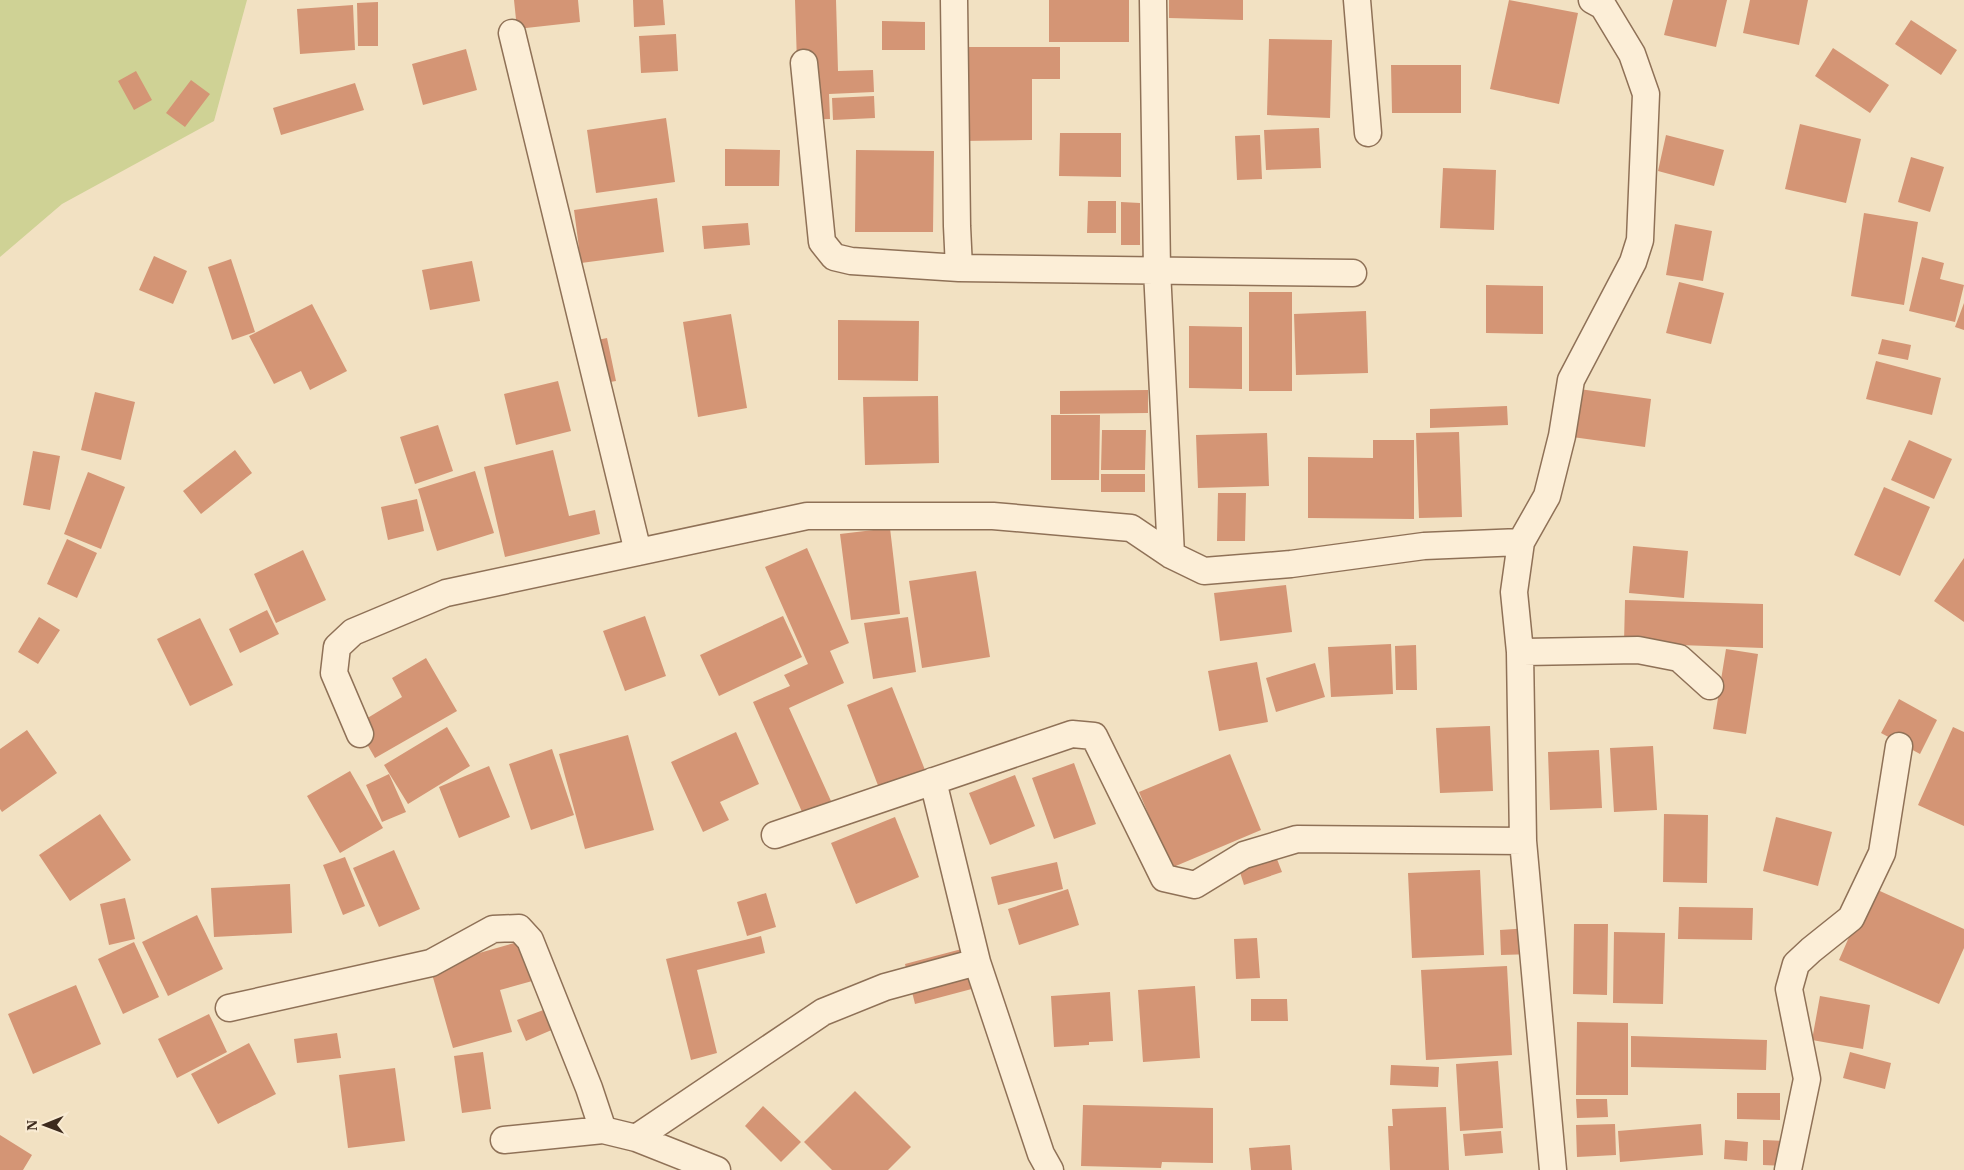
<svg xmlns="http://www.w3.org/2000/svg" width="1964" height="1170" font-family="'IBM Plex Serif',serif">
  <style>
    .green { fill: #cfd295 }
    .building { fill: #d49575 }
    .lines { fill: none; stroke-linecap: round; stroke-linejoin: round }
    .street-casing { stroke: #8f7157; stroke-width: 29 }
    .street { stroke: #fceed7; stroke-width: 26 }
  </style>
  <rect width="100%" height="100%" fill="#f2e1c2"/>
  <path class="green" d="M0,0H247L214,121L62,204L0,257Z"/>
  <path class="building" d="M514,0H578L580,22L517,29Z
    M633,0H663L665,25L634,27Z
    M795,0H836L838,71L873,70L874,92L829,94L830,119L795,120L793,64L797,63Z
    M1049,0H1129V42H1049Z
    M1169,0H1243V20L1169,18Z
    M1509,0L1578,13L1559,104L1490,89Z
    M1673,0H1727L1716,47L1664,35Z
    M1750,0H1808L1799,45L1743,33Z
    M378,2V46H358L357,3Z
    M353,5L355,50L300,54L297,9Z
    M1911,20L1957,50L1941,75L1895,44Z
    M882,21L925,22V50H882Z
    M676,34L678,71L641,73L639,36Z
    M1269,39L1332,40L1330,118L1267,115Z
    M960,47H1060V79H1032V140L960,141Z
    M1833,48L1889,85L1870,113L1815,76Z
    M466,49L477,90L423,105L412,64Z
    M1391,65H1461V113H1392Z
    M136,71L152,100L134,110L118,81Z
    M191,80L210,94L185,127L166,113Z
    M355,83L364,110L281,135L273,108Z
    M874,96L875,118L833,120L832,98Z
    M666,118L675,182L596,193L587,130Z
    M1800,124L1861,139L1846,203L1785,189Z
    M1319,128L1321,168L1266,170L1264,130Z
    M1060,133H1121V177L1059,176Z
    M1260,135L1262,179L1237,180L1235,136Z
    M1666,135L1724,150L1714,186L1658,171Z
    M725,149L780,150L779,186H725Z
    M856,150L934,151L933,232H855Z
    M1911,157L1944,167L1930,212L1898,202Z
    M1443,168L1496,170L1494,230L1440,228Z
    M657,198L664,252L581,263L574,210Z
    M1088,201H1116V233H1087Z
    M1121,202L1140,203V245H1121Z
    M1864,213L1918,222L1904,305L1851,296Z
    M748,223L750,245L704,249L702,226Z
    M1675,224L1712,231L1703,281L1666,275Z
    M154,256L187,271L173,304L139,290Z
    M1922,257L1944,263L1940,279L1964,285L1955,322L1909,311Z
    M231,259L255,332L232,340L208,267Z
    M472,261L480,301L430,310L422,270Z
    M1679,282L1724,293L1711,344L1666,333Z
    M1486,285L1543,286V334L1486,333Z
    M1249,292H1292V391H1249Z
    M1964,303V330L1955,327Z
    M312,304L347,371L310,390L301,371L274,384L249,336Z
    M1366,311L1368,373L1296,375L1294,314Z
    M731,314L747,408L698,417L683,322Z
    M838,320L919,321L918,381L838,380Z
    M1189,326L1242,327V389L1189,388Z
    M607,338L616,381L598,384L588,342Z
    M1882,339L1911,345L1908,360L1878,354Z
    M1876,361L1941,378L1932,415L1866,399Z
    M558,381L571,431L516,445L504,394Z
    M1572,388L1651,399L1645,447L1565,436Z
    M1148,390V413L1060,414V391Z
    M95,392L135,402L121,460L81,450Z
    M938,396L939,463L865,465L863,397Z
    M1507,406L1508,425L1430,428V409Z
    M1051,415H1100L1099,480H1051Z
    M438,425L453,471L415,484L400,437Z
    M1102,430H1146L1145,470H1101Z
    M1459,432L1462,517L1419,518L1416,433Z
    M1267,433L1269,486L1198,488L1196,435Z
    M1373,440H1414V519L1308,518V457L1373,458Z
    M1909,440L1952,459L1934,499L1891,480Z
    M235,450L252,473L201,514L183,491Z
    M553,450L569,516L595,510L600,534L505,557L484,467Z
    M33,451L60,456L50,510L23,505Z
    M475,471L494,533L437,551L418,489Z
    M88,472L125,487L101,549L64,534Z
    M1101,474H1145V492H1101Z
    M1884,487L1930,507L1900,576L1854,555Z
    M1218,493H1246L1245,541H1217Z
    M417,499L424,531L388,540L381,507Z
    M890,528L900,614L851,620L840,534Z
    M67,539L97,553L77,598L47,584Z
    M1633,546L1688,551L1684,598L1629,593Z
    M807,548L849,643L830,651L844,683L789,708L831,801L803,814L753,702L790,686L784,675L808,664L765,567Z
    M303,550L326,600L276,623L254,574Z
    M1964,558V622L1934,601Z
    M976,571L990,657L922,668L909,581Z
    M1286,585L1292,632L1220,641L1214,593Z
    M1625,600L1763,604V648L1624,643Z
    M267,610L279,634L240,653L229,629Z
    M645,616L666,676L625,691L603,631Z
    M783,616L802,657L719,696L700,655Z
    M39,617L60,630L38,664L18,652Z
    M908,617L916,672L873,679L864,623Z
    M200,618L233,685L190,706L157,639Z
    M1391,644L1393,694L1331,697L1328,647Z
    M1416,645L1417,690H1396L1395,646Z
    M1726,649L1758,654L1746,734L1713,729Z
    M426,658L457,711L375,758L356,725L402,697L392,678Z
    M1257,662L1268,722L1219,731L1208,671Z
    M1315,663L1325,697L1276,712L1266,678Z
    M892,687L925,770L879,788L847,705Z
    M1899,699L1937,720L1920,754L1881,733Z
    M1490,726L1493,791L1440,793L1436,728Z
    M447,727L470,766L408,804L384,765Z
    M1953,727L1964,732V826L1918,805Z
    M27,730L57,773L2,812L0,809V749Z
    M736,732L759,784L720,802L729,820L703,832L671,762Z
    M628,735L654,830L585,849L559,754Z
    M1653,746L1657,810L1614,812L1610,748Z
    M552,749L574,815L531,830L509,764Z
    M1599,750L1602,808L1550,810L1548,752Z
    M1230,754L1261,830L1171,868L1139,792Z
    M1074,763L1096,824L1054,839L1032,778Z
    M489,766L510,817L459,838L439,787Z
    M350,771L383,828L340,853L307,796Z
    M389,774L406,812L382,822L366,785Z
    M1015,775L1035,826L990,845L969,793Z
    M100,814L131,860L70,901L39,855Z
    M1664,814L1708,815L1707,883L1663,882Z
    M895,817L919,877L856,904L831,843Z
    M1776,817L1832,832L1818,886L1763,871Z
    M394,850L420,909L379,927L353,868Z
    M1275,854L1282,872L1244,885L1238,866Z
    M345,857L365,906L343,915L323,865Z
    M1057,862L1063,889L998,905L991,877Z
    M1480,870L1484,955L1412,958L1408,873Z
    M290,884L292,933L214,937L211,888Z
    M1871,887L1964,929V948L1939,1004L1839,960Z
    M1068,889L1079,925L1019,945L1008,909Z
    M766,893L776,927L747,936L737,902Z
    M125,898L135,939L109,945L100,904Z
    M1679,907L1753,908L1752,940L1678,939Z
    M197,915L223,969L168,996L142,942Z
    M1574,924H1608L1607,995L1573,994Z
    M1528,928L1530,954L1501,955L1500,930Z
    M1614,932L1665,933L1663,1004L1613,1003Z
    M761,936L765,953L697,970L717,1053L691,1060L666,959Z
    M532,938L543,978L500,990L512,1032L453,1048L430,967Z
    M1257,938L1260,978L1236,979L1234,939Z
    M134,942L159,997L123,1014L98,959Z
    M973,946L983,986L915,1004L905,964Z
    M1507,966L1512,1055L1426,1060L1421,970Z
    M76,985L101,1044L33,1074L8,1014Z
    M1195,986L1200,1058L1143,1062L1138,990Z
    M1110,992L1113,1041L1089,1042V1045L1054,1047L1051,996Z
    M1820,996L1870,1005L1863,1049L1812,1040Z
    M1251,999H1287L1288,1021H1251Z
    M546,1009L554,1029L526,1041L517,1020Z
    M209,1014L227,1052L177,1078L158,1039Z
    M1577,1022L1628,1023V1095H1576Z
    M337,1033L341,1058L297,1063L294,1039Z
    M1631,1036L1767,1040L1766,1070L1631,1067Z
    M249,1043L276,1094L218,1124L191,1074Z
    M483,1052L491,1109L462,1113L454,1056Z
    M1850,1052L1891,1063L1885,1089L1843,1078Z
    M1498,1061L1503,1128L1460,1131L1456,1064Z
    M1391,1065L1439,1067L1438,1087L1390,1085Z
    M395,1068L405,1141L348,1148L339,1075Z
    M855,1091L911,1147L888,1170H832L804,1142Z
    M1737,1093H1780V1120L1737,1119Z
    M1576,1099H1607L1608,1117L1577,1118Z
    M1083,1105L1213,1108V1163L1162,1162L1161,1168L1081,1166Z
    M763,1106L801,1142L781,1162L745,1126Z
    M1446,1107L1449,1170H1390L1388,1126H1393L1392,1109Z
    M1615,1124L1616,1155L1577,1157L1576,1125Z
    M1701,1124L1703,1155L1620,1162L1618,1131Z
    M1501,1131L1503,1153L1465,1156L1463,1134Z
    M0,1135L32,1155L23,1170H0Z
    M1725,1140L1748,1142L1747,1161L1724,1159Z
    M1763,1140L1783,1141V1166L1763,1165Z
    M1290,1145L1292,1170H1251L1249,1148Z"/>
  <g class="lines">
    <g class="street-casing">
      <path id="street" d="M954,0L957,226L959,268
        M1153,0L1157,270L1171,555
        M1357,0L1368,133
        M512,33L638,552
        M804,63L822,242L834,257L851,261L959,268L1353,273
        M1521,542L1547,496L1562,436L1571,380L1633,262L1640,240L1646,94L1632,54L1603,6L1592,0
        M1520,652L1638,650L1679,658L1710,686
        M360,734L334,673L337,647L353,632L446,593L807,516H993L1131,528L1171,555L1204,571L1291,564L1424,546L1521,542L1514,592L1520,652L1523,841L1553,1170
        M933,781L977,962L1041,1154L1050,1170
        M775,835L1072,734L1094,736L1164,878L1195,885L1244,855L1297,839L1523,841
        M229,1008L431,963L493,929L519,928L530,940L589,1088L603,1130L636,1138L717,1170
        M636,1138L823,1012L885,987L977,962
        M504,1140L603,1130
        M1788,1170L1807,1079L1789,989L1796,964L1811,950L1851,918L1882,853L1899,746"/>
    </g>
    <use href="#street" class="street"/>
  </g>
  <g transform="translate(45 1125) rotate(269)" stroke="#f9ebd3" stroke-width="4" paint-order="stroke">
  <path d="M0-4L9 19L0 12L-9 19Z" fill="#3d2a1d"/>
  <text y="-8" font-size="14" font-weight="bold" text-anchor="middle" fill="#3d2a1d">N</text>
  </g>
</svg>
